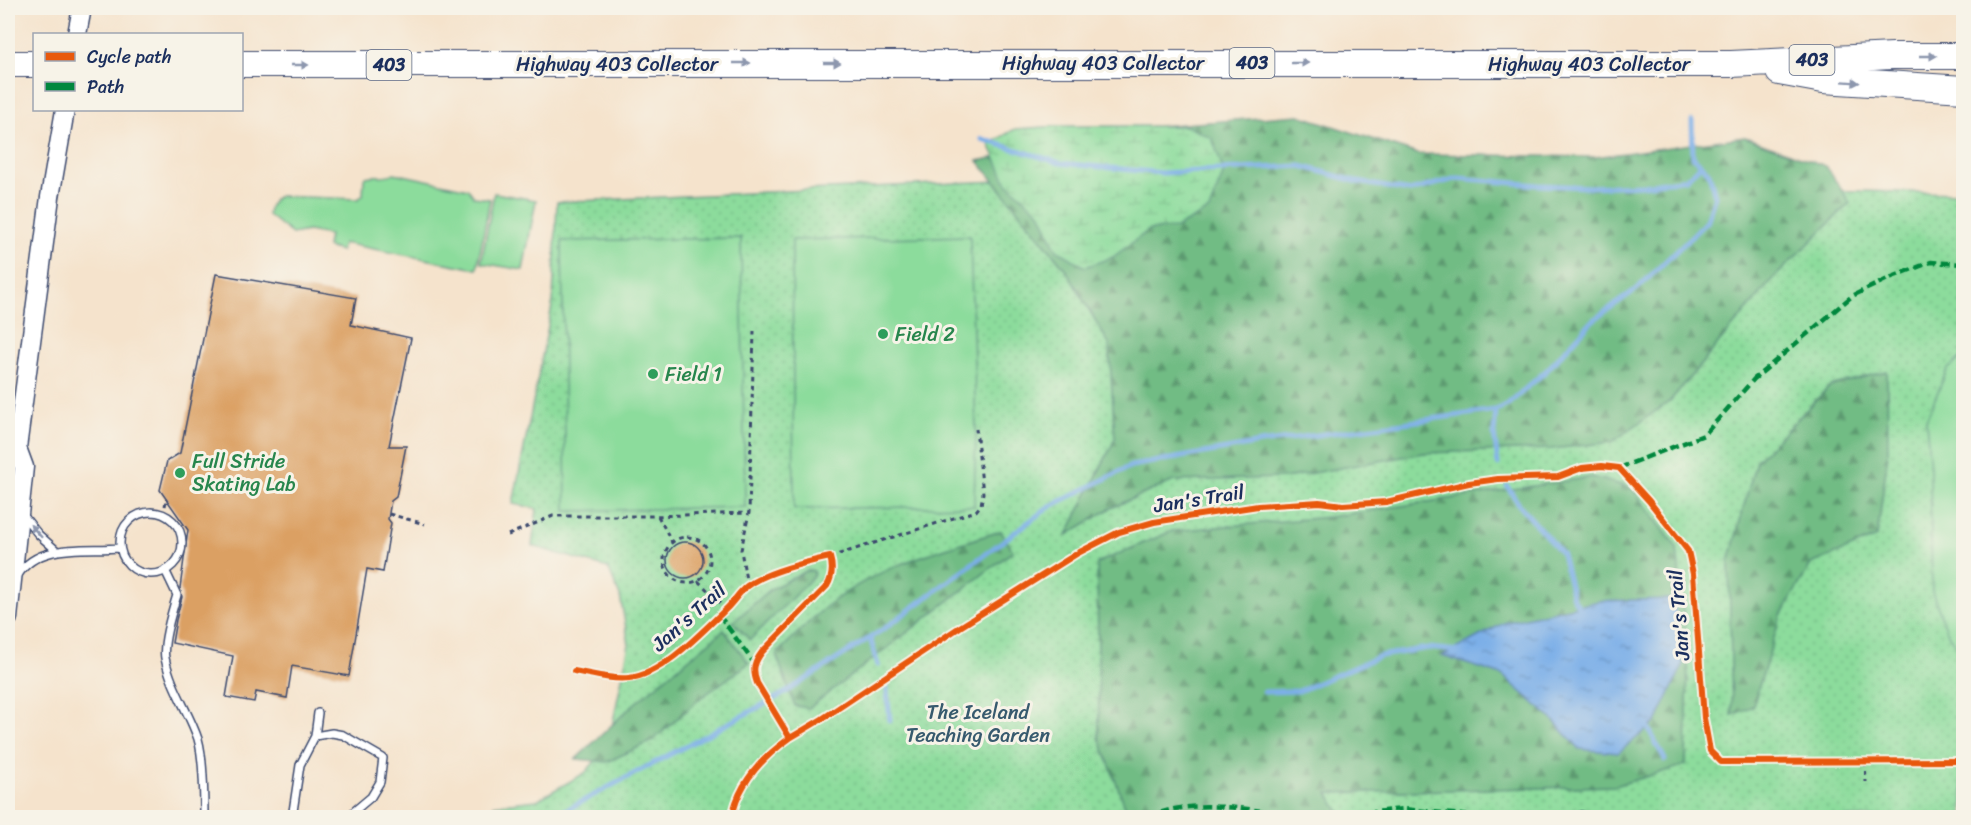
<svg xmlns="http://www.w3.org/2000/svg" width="1971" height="825" font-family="Sriracha,sans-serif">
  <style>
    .green { fill: url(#green-dots); stroke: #54867d; stroke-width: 1.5 }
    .forest { fill: url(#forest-firs); stroke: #467671; stroke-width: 1.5 }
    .wetland { fill: url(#wetland-marsh); stroke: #54867d; stroke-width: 1.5 }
    .pitch { fill: #8cdc9c; stroke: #54867d; stroke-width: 1.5 }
    .water { fill: url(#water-ripples); stroke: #4b6fa3; stroke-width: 1.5 }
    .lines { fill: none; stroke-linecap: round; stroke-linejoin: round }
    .stream { stroke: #7bafe8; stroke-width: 5 }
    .building { fill: #dba064 }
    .service-casing { stroke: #3c4a6e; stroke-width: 10 }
    .tertiary-casing { stroke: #3c4a6e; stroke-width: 21 }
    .motorway-casing { stroke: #3c4a6e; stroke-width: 28 }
    .path { stroke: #3c4a6e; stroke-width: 3; stroke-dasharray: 4.5 4.5; stroke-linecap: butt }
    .service { stroke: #fff; stroke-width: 7 }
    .tertiary { stroke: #fff; stroke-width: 18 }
    .motorway { stroke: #fff; stroke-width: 26 }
    .quiet { stroke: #00873e; stroke-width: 4.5; stroke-dasharray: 9 4.5; stroke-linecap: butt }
    .cycleway-casing { stroke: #f7f3e8; stroke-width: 10 }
    .cycleway { stroke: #e8590c; stroke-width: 6 }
    .oneway { fill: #8d97ae }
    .leisure-dot { fill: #2e9e5b; stroke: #f7f3e8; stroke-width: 2 }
    .labels { text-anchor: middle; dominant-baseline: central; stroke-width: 6; stroke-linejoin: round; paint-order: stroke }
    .shield { fill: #f7f3e8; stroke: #5d6a87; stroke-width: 1.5 }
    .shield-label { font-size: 18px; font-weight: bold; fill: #1b2f5e }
    .street-label { font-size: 20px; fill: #1b2f5e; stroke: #f7f3e8 }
    .leisure-label { font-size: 20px; fill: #27864d; stroke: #f7f3e8; text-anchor: start }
    .park-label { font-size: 20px; fill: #375a6e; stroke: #f7f3e8 }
  </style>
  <defs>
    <pattern id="green-dots" width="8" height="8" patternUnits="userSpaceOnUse" patternTransform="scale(1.5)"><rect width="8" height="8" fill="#8cdc9c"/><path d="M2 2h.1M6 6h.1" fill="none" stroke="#78bd89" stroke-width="1.8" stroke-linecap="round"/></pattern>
    <pattern id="forest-firs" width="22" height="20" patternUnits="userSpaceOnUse" patternTransform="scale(1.5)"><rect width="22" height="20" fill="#71bc84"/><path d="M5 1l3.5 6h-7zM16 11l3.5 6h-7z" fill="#5c996f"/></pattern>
    <pattern id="wetland-marsh" width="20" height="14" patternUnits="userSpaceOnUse" patternTransform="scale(1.5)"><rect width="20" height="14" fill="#8cdc9c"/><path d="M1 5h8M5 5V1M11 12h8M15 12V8" fill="none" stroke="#78bd89"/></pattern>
    <pattern id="water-ripples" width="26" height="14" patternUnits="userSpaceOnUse" patternTransform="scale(1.5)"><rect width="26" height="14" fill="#7bafe8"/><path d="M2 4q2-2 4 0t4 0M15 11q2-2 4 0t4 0" fill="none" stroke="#648fbf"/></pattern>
  </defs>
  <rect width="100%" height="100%" fill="#f7f3e8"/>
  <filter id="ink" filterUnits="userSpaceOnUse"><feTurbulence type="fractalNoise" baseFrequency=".0167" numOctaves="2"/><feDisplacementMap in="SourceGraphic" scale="12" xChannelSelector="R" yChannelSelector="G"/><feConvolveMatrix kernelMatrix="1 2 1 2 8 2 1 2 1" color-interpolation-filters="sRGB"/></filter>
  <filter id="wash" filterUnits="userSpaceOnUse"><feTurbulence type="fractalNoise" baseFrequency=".008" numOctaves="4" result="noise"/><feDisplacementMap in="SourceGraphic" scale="24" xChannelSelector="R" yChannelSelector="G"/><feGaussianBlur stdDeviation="1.35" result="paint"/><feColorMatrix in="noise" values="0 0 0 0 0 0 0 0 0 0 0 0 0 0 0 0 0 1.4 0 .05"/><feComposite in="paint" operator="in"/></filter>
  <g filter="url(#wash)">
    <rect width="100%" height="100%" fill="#f5e3cc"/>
    <path class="green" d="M1085,177L1963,193V817L493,818L494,805L537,800L585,773L608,746L629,644L620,596L608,568L532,546L537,509L513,504L553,301L557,202Z"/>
    <path class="forest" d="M1299,115L1418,154L1595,157L1745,137L1826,166L1850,203L1773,279L1670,401L1612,442L1552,449L1424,453L1285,478L1174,481L1111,508L1067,535L1115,439L1109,344L1066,270L978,161L1132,128Z
      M1887,371L1888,453L1877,537L1811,564L1781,615L1753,706L1732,715L1729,562L1756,461L1830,386Z
      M1592,477L1632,488L1677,548L1688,656L1686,765L1615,786L1328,793L1343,817H1129L1099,737L1097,563L1172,531L1329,517Z
      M1001,531L1013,551L809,708L795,706L776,654C791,640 805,625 820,612C870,568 938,550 1001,531Z
      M806,571H814V576L750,640L733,622L771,589Z
      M724,630L749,663L698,700L652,741L607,762L576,759L634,704Z"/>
    <path class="wetland" d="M1059,126H1186L1212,138L1224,172L1209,210L1176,228L1149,230L1113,257L1085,267L1056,249L1041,214L1007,183L989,144L1015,129Z"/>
    <path class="pitch" d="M394,173L468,189L474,197L490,199L477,269L343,243L341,251L327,247L329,235L308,231L292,234L268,215C268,208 272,200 279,196L358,199L363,195L364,178C374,173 385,179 394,173Z
      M494,193L536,200L523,270L481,263Z
      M970,236L976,429L974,506L794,509L792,240Z
      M741,238L745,507L566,511L562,241Z
      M1963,356V654L1949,636L1932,592L1930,469L1926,420L1947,370Z"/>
    <path class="water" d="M1674,599L1683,665L1656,722L1618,753L1580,749L1550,717L1502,675L1442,656L1504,623L1599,601Z"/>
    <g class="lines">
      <path class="stream" d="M982,139L1060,163L1162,173L1301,166L1358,182L1410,191L1458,178L1538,185L1589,187L1643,185L1686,179L1701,165
        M1496,410L1494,433L1498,464
        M1507,486L1520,506L1562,554L1573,598L1581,610
        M870,638L878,665
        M886,681L890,721
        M1264,692L1299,691L1380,656L1428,648L1458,651
        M1646,724L1665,760
        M551,818L783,694L885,628L1049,507L1131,466L1260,443L1496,410L1507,405L1547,370L1592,321L1638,288L1707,221L1715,196L1709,173L1693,157L1692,121"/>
    </g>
    <g id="blocks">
      <path class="building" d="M216,274L356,298L351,325L411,338L389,446H406L396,497L391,501L388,519L391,523L383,572L367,569L349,676L292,666L287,698L256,692L254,702L226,697L233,656L172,643L176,620L182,597L180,588L188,530L160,490L167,461L180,453Z
        M667 560a18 18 0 1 1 36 0a18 18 0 1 1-36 0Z"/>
    </g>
  </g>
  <g filter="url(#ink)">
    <use href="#blocks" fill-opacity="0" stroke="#3c4a6e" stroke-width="1.5"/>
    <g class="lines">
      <g class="service-casing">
        <path id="service" d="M120 543a31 31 0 1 1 62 0a31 31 0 1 1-62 0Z
          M23,515L38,534L56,550
          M165,570L177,595C172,611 162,643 165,658C171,688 189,712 198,739C204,759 204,797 204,818
          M18,575C39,542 85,551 120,548
          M315,736L332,733L343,735L383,758L380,782L371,797L346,818
          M1581,815L1592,818
          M292,818L300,765L315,736L318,713"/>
      </g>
      <g class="tertiary-casing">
        <path id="tertiary" d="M77,34L82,8
          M8,461L17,448L50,197L65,110
          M8,618L24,467L17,448"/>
      </g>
      <g class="motorway-casing">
        <path id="motorway" d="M8,64H34
          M242,64H1731L1893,56H1964
          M1779,72L1823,80L1964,89"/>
      </g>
      <path class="path" d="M389,514L425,524
        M164,515L166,499
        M658,516L672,542
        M508,535L553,516H652L749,513
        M664 560a23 23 0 1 1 46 0a23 23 0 1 1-46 0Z
        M830,557L976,511L981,505L983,493L976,429
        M698,581L716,598L725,610
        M747,586L741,550L749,513L754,331
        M1865,762L1866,782"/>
      <use href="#service" class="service"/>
      <use href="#tertiary" class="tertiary"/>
      <use href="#motorway" class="motorway"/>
      <path class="quiet" d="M1619,468L1704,435L1754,379L1852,296L1892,277L1931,262L1964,264
        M719,615L754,663
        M1148,818C1190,795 1263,812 1310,818
        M1312,818L1404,809L1491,818
        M1510,818L1581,815"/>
      <g class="cycleway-casing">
        <path id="cycleway" d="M574,671C591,674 611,680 629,678C662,675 702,632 725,610C733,603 739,592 747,586C766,572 807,562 830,557C833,567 833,576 827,586L762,652C754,663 752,669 757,683L790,738L822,719L960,627L1078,553L1119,532L1154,522L1258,506L1319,502L1343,505L1386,502L1469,483L1498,479L1558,477L1582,468L1602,466L1619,468L1649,501L1688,551L1693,574L1704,718L1710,751L1721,762L1964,761
          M732,818C738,783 763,757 790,738"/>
      </g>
      <use href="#cycleway" class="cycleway"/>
    </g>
    <defs><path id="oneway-solid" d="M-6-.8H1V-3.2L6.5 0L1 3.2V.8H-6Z" transform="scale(1.5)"/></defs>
    <g class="oneway">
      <use href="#oneway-solid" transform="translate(1928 56)"/>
      <use href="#oneway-solid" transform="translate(742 63)"/>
      <use href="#oneway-solid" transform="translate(832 63)"/>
      <use href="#oneway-solid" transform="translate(1300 63)"/>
      <use href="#oneway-solid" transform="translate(300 65)"/>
      <use href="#oneway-solid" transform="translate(1851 82) rotate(4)"/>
      <use href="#oneway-solid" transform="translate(36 531) rotate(-132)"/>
    </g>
  </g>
  <g class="leisure-dot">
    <circle cx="883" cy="334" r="6"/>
    <circle cx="653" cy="374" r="6"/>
    <circle cx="180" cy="473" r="6"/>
  </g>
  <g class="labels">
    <g class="shield">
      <rect x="1789.5" y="45" width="45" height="30" rx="4.5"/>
      <rect x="1229.5" y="48" width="45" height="30" rx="4.5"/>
      <rect x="366.5" y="50" width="45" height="30" rx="4.5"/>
    </g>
    <g class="shield-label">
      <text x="1812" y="60">403</text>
      <text x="1252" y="63">403</text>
      <text x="389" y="65">403</text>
    </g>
    <g class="street-label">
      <text x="1103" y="63">Highway 403 Collector</text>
      <text x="617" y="64">Highway 403 Collector</text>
      <text x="1589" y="64">Highway 403 Collector</text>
      <text transform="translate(1199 499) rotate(-9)">Jan's Trail</text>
      <text transform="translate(1679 615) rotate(-95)">Jan's Trail</text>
      <text transform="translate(689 617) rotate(-42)">Jan's Trail</text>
    </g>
    <g class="leisure-label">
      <text x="895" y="334">Field 2</text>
      <text x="665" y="374">Field 1</text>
      <text x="192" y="461">Full Stride<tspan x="192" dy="23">Skating Lab</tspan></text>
    </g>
    <g class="park-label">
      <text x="978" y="712">The Iceland<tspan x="978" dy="23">Teaching Garden</tspan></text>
    </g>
  </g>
  <rect width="1971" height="825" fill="none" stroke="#f7f3e8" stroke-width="30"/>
  <rect x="33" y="33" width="210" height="78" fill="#f7f3e8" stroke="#9fa5b1" stroke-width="1.5"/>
  <rect x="45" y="52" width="30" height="9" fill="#e8590c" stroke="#9fa5b1" stroke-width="1.5"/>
  <text x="87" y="63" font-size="18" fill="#1b2f5e">Cycle path</text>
  <rect x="45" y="82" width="30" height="9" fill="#00873e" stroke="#9fa5b1" stroke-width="1.5"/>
  <text x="87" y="93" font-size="18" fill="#1b2f5e">Path</text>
</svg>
